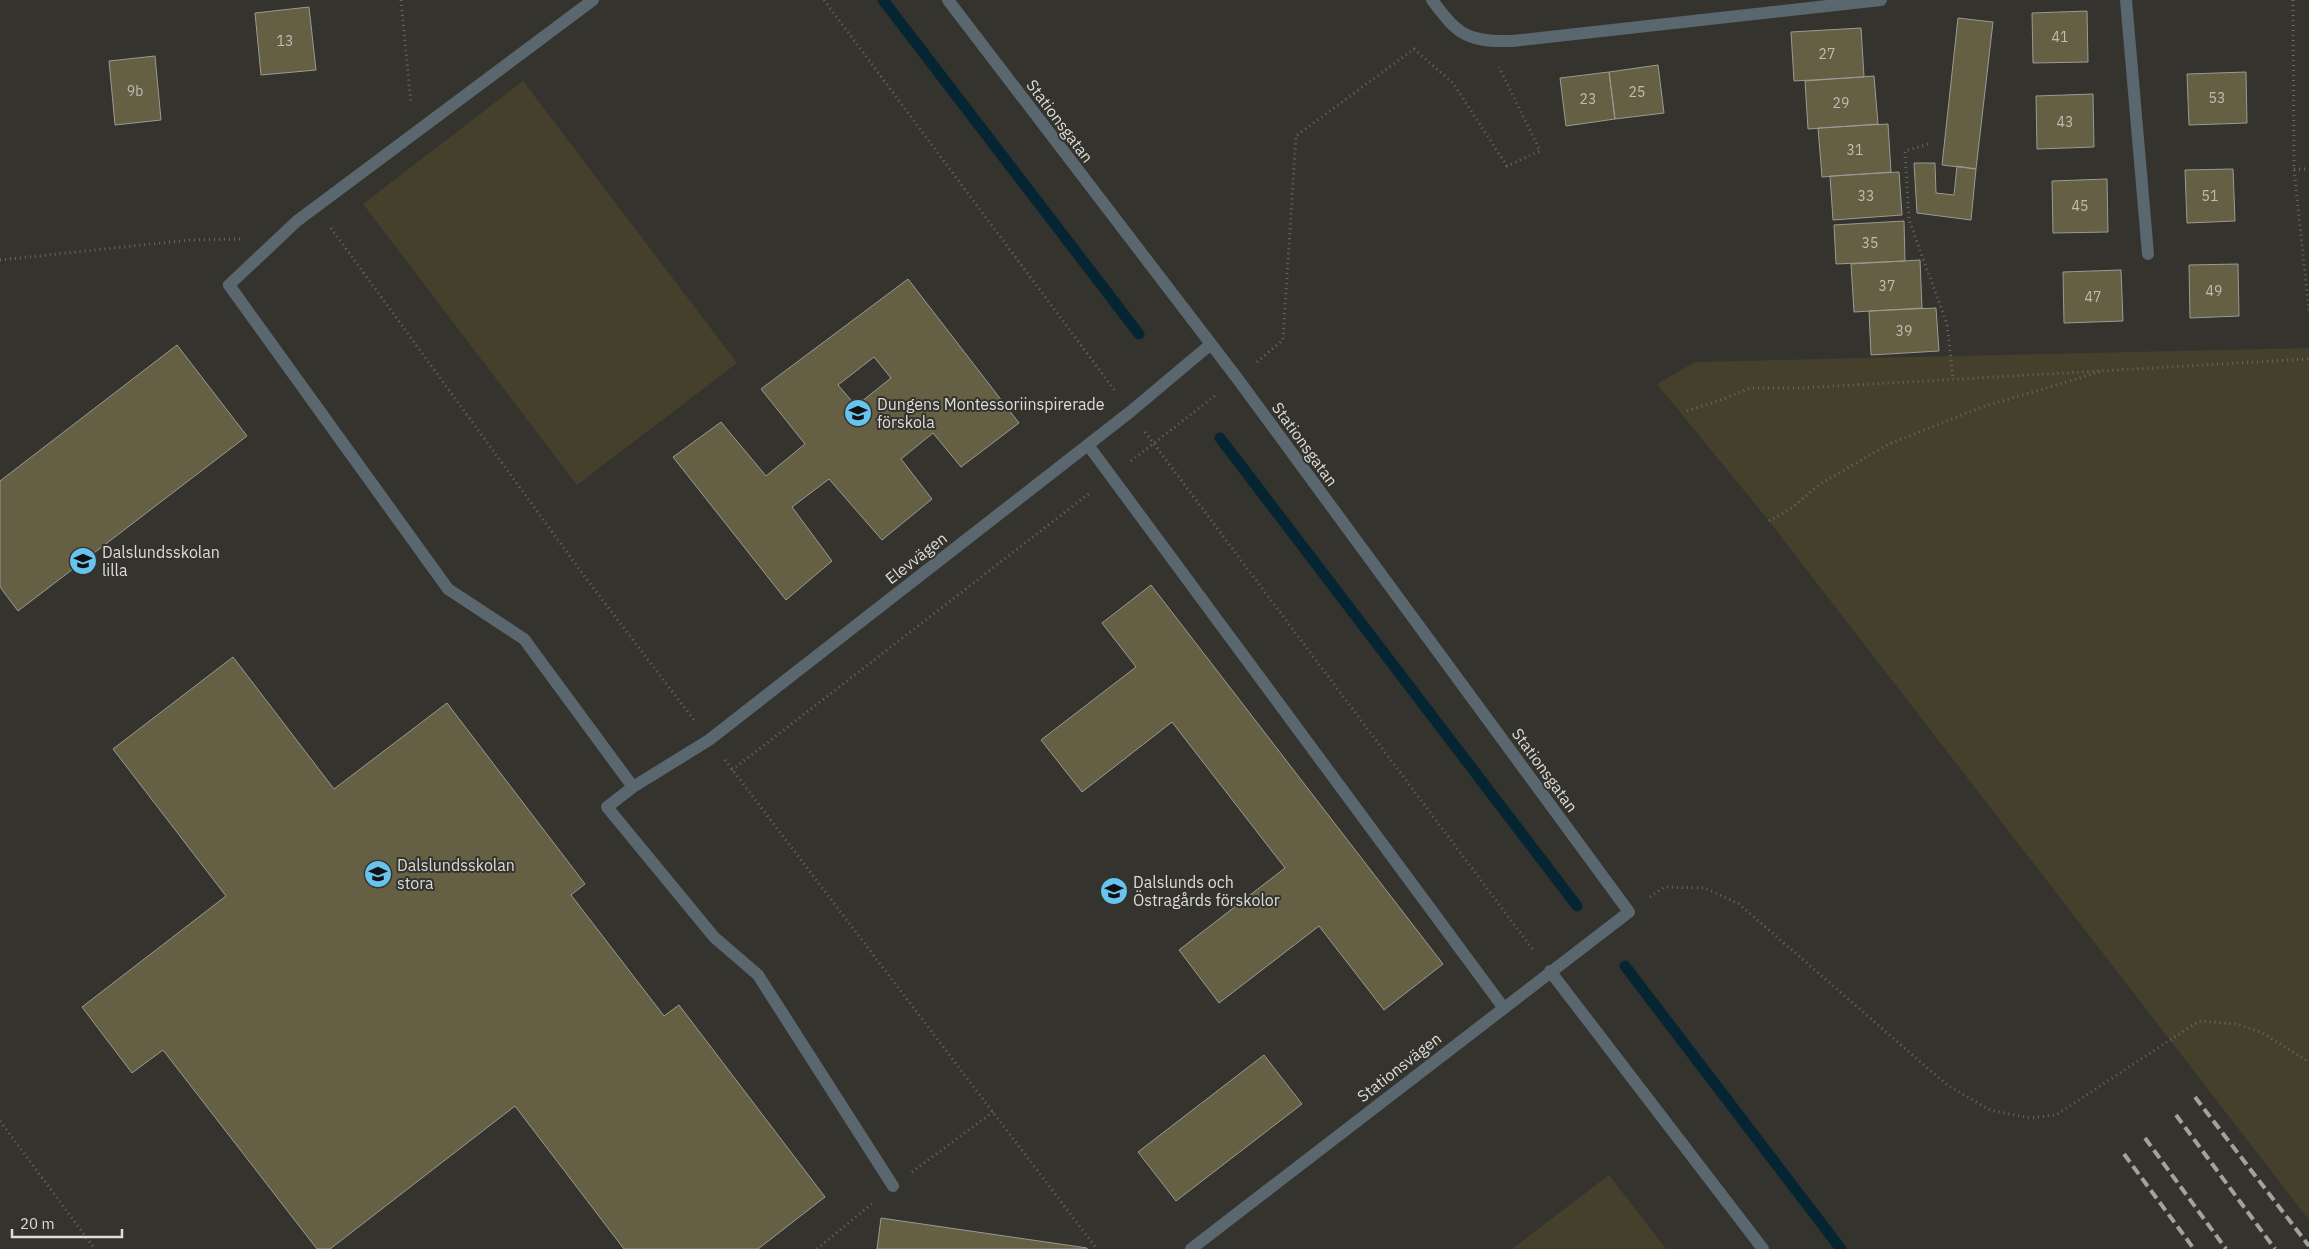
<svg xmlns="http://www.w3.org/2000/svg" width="2309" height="1249" font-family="'IBM Plex Sans',sans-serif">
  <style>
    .green { fill: #45402c }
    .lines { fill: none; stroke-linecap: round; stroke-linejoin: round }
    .stream { stroke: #062532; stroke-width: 11 }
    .building { fill: #655f43; stroke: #9b9a94; fill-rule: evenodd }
    .path { stroke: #696864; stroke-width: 3; stroke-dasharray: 1 4; stroke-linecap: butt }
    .minor { stroke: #5a676e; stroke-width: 12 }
    .rail { stroke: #a3a29e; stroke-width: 4; stroke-dasharray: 10 5; stroke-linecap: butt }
    .labels { text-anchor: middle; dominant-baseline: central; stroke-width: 4; stroke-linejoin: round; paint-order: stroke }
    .number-label { font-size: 14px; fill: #c0beb4 }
    .street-label { font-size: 16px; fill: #deddda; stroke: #34332e }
    .poi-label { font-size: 16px; fill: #deddda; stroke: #34332e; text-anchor: start }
  </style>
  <rect width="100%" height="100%" fill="#34332e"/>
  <path class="green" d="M523,81L737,363L577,485L363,204Z
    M2309,348V1220L1769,521L1657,384L1695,362Z
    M1609,1175L1666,1249H1512Z"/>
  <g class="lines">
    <path class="stream" d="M883,0L1139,334
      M1220,438L1577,906
      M1625,966L1841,1249"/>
  </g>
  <path class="building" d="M309,7L316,70L261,75L255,13Z
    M2087,11L2088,62L2033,63L2032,13Z
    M1958,18L1993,22L1976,169L1942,165Z
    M1861,28L1864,77L1794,81L1791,32Z
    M155,56L161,120L115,125L109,61Z
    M1658,65L1664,113L1615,119L1609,72Z
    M1609,72L1615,119L1566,126L1560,78Z
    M2246,72L2247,123L2189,125L2187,74Z
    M1874,76L1878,124L1808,129L1805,81Z
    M2093,94L2094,147L2037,149L2036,96Z
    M1888,124L1891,172L1822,177L1818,128Z
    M1914,163H1935L1936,193L1954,195L1957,166L1976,169L1971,220L1917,213Z
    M2233,169L2235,221L2187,223L2185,170Z
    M1899,172L1902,215L1833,220L1830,176Z
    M2107,179L2108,232L2053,233L2052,181Z
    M1904,221L1905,261L1836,264L1834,225Z
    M1920,260L1922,308L1854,312L1851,264Z
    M2238,264L2239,316L2190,318L2189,265Z
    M2121,270L2123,321L2064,323L2063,272Z
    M908,279L1019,423L961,467L933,433L901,459L932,499L882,540L829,479L792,507L832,561L786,600L673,457L721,422L766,476L805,444L761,389ZM874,357L891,378L856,406L838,385Z
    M1936,308L1939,351L1871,355L1869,311Z
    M177,345L247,436L18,611L0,587V481Z
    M1151,585L1443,964L1384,1010L1319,926L1219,1003L1179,950L1285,868L1172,722L1082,792L1041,740L1136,667L1102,623Z
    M233,657L334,789L447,703L585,884L571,895L664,1016L679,1005L825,1197L758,1249H624L515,1106L330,1249H317L163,1050L132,1073L82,1007L226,896L113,749Z
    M1264,1055L1302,1104L1176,1201L1138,1152Z
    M881,1218L1087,1248V1249H877Z"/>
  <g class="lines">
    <path class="path" d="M401,0L411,104
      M824,0L1115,391
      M2293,0L2294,169L2309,311
      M1928,144L1905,151L1909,220L1947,324L1953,378
      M2294,169H2309
      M331,228L585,577L694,720
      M0,260L190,240L240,239
      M1257,362L1283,340L1296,136L1414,49L1453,83L1507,166L1540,151L1499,67
      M1687,411L1724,399L1750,388H1801L2309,359
      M1145,432L1534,951
      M1131,461L1217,394
      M1769,521L1793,507L1820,484L1889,444L1982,407L2103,371
      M725,760L1097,1249
      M732,770L1091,492
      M1650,897L1664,887L1705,888L1739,904L1947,1085L1990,1110L2030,1118L2056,1115L2199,1021L2236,1024L2261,1032L2309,1062
      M0,1121L95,1249
      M912,1172L993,1112
      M817,1249L874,1202"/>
    <path class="minor" d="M593,0L297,221L229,285L448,589L524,639L633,787
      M948,0L1237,378L1629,912L1191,1249
      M1432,0C1458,35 1467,42 1512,41L1881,0
      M2126,0L2148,254
      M1088,445L1503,1007
      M1550,971L1763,1249
      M893,1186L758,975L714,937L607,807L633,787L709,740L1130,412L1211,344"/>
    <path class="rail" d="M2195,1097L2309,1246
      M2176,1115L2275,1249
      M2145,1138L2226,1249
      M2124,1154L2194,1249"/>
  </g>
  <defs>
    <g id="school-disc" transform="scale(1.4375)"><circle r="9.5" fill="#66c4ef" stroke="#34332e"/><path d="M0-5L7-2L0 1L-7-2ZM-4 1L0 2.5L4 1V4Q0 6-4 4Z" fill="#111"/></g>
  </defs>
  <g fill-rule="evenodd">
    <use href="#school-disc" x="858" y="413"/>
    <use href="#school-disc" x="83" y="561"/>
    <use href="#school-disc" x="378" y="874"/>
    <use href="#school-disc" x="1114" y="891"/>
  </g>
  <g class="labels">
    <g class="number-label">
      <text x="2060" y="37">41</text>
      <text x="285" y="41">13</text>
      <text x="1827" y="54">27</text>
      <text x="135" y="91">9b</text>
      <text x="1637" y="92">25</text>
      <text x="2217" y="98">53</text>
      <text x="1588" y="99">23</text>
      <text x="1841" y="103">29</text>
      <text x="2065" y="122">43</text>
      <text x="1855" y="150">31</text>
      <text x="1866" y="196">33</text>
      <text x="2210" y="196">51</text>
      <text x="2080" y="206">45</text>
      <text x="1870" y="243">35</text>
      <text x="1887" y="286">37</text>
      <text x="2214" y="291">49</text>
      <text x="2093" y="297">47</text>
      <text x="1904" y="331">39</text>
    </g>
    <g class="street-label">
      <text transform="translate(1060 121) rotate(53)">Stationsgatan</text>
      <text transform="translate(1305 444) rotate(54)">Stationsgatan</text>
      <text transform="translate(916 558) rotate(-38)">Elevvägen</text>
      <text transform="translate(1545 770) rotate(54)">Stationsgatan</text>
      <text transform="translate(1399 1067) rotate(-38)">Stationsvägen</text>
    </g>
    <g class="poi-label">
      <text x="877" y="404">Dungens Montessoriinspirerade<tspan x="877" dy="18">förskola</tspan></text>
      <text x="102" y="552">Dalslundsskolan<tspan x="102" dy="18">lilla</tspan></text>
      <text x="397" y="865">Dalslundsskolan<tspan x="397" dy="18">stora</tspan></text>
      <text x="1133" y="882">Dalslunds och<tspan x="1133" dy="18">Östragårds förskolor</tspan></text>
    </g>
  </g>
  <path d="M12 1229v8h110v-8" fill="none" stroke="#deddda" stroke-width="2.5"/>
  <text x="20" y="1229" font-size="15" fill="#deddda" stroke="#34332e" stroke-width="4" paint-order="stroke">20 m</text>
</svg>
